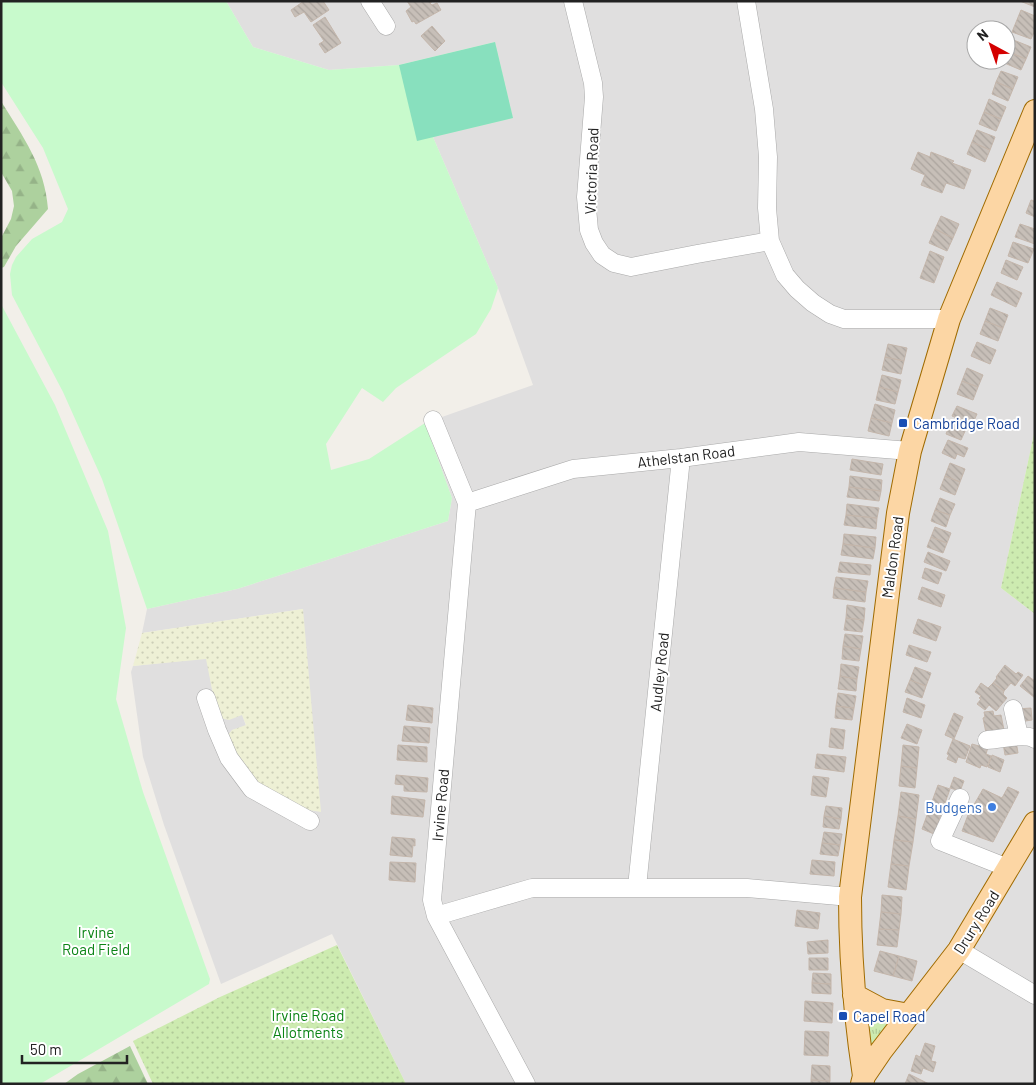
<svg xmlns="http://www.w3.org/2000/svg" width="1036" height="1085" font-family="Barlow,sans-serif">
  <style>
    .residential { fill: #e0dfdf; fill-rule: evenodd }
    .farmland { fill: url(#farmland-dots) }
    .grass { fill: url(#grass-tufts) }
    .forest { fill: url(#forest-firs) }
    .park { fill: #c8facc }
    .garden { fill: url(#garden-dots) }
    .pitch { fill: #88e0be }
    .building { fill: url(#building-back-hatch); stroke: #c4b6ab }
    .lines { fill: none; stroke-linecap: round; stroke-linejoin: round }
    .minor-casing { stroke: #a9a9a9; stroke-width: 19 }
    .major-casing { stroke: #a06b00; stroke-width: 24 }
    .minor { stroke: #fff; stroke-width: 18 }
    .major { stroke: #fcd6a4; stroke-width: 22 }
    .transit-dot { fill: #1a4fb4; stroke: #fff; stroke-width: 2 }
    .shop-dot { fill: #3f7fe0; stroke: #fff; stroke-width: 2 }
    .labels { text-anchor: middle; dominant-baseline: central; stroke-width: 4; stroke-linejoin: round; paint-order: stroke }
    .street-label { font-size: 15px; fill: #222; stroke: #fff }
    .transit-label { font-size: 15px; fill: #164399; stroke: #fff; text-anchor: start }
    .shop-label { font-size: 15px; fill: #366cbe; stroke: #fff; text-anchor: end }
    .park-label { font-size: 15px; fill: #0c8416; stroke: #fff }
  </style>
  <defs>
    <pattern id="farmland-dots" width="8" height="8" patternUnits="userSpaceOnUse" patternTransform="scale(1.25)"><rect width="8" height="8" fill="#eef0d5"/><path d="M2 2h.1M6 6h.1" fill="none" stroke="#ccceb7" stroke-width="1.8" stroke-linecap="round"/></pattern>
    <pattern id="grass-tufts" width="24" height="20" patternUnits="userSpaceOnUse" patternTransform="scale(1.25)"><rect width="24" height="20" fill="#cdebb0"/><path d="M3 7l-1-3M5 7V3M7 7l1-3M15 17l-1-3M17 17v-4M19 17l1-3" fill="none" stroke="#b0c997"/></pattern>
    <pattern id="forest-firs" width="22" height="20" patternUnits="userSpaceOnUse" patternTransform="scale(1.25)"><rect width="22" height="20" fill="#add19e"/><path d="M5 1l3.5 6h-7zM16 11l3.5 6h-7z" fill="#95b388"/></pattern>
    <pattern id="garden-dots" width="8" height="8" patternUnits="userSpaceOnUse" patternTransform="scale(1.25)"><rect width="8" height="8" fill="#cdebb0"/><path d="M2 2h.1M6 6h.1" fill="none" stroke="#b0c997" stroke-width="1.8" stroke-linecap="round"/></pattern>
    <pattern id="building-back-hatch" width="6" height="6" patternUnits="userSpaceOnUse" patternTransform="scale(1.25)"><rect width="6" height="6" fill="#c7bfb8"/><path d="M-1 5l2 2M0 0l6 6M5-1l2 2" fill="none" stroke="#aba49e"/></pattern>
  </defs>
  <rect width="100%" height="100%" fill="#f2efe9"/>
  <path class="residential" d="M226,1H1035V429L1001,588L1035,614V1084H406L332,934L221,984L164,825L143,757L131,672L133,666L207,658L212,689L242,714L246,726L232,730L246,772L303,609L142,633L147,609L237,589L448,521L452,498L425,423L533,385L498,288L433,137L495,42L399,65L329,70L253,47ZM976,30H1006V60H976Z"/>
  <path class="farmland" d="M303,609L321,812L303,809L263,790L232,752L228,735L232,730L246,725L242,715L229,720L224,719L219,715L212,689L206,659L133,666L142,633Z"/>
  <path class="grass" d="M866,1015L888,1025L867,1053Z"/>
  <path class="forest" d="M1,101C23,137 45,166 48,209L16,246L4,267L1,268V238L11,219L14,206L12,191L1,172Z
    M130,1046L148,1084H64L78,1074Z"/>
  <path class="park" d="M1,1H226L253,47L329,70L399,65L495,42L513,118L433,137L498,288L491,309L476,334L396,388L383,402L362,388L326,444L331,470L369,459L425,423L452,498L448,521L237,589L147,609L102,479L63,392L12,295L10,274L12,265L16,257L32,239L62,222L68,209L43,148L1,82Z
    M1,304L55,405L108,531L126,628L116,699L143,792L210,979L209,984L40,1084H1Z"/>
  <path class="garden" d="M1035,429V614L1001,588Z
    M337,945L406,1084H153L133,1041L220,997Z"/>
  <path class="pitch" d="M495,42L513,118L417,141L399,65Z"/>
  <path class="building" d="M304,1H323L329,10L311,22L304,12L295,17L291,10Z
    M407,1H433L430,3L432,5L437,3L441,10L416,24L414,21L412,22L406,11L411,7Z
    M1020,1H1035V7Z
    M1021,10L1035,16V30L1031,39L1012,32Z
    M325,17L341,43L325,53L319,44L324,41L313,25Z
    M432,26L445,41L435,51L421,36Z
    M1011,39L1031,47L1026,59L1006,51Z
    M1006,51L1026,59L1021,70L1002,62L1003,60H1006Z
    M1001,71L1018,77L1013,89L996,82Z
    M996,82L1013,89L1008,101L992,94Z
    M989,99L1006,107L1001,119L984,112Z
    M984,112L1001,119L996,131L979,124Z
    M977,130L995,137L990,150L972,142Z
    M972,142L990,150L985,162L967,154Z
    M918,152L930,157L931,152L954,161L952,163L971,170L964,189L946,183L942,193L921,185L925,175L911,169Z
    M1031,200L1035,201V217L1026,213Z
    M941,216L959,224L953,238L935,229Z
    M1020,224L1035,229V244L1015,237Z
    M935,229L953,238L947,251L929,243Z
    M1013,242L1034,249L1028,263L1008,256Z
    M930,251L944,257L934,283L920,278Z
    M1006,260L1023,267L1017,280L1001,273Z
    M997,282L1022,293L1016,307L991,295Z
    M990,308L1008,315L1003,328L985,321Z
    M985,321L1003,328L998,341L980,334Z
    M977,342L996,350L990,364L971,356Z
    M888,344L907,348L904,361L885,357Z
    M885,357L904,361L901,374L882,370Z
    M967,368L983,375L978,387L962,381Z
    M882,375L901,380L898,392L879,387Z
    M962,381L978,387L973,400L957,394Z
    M879,387L898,392L895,404L876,400Z
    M875,404L895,410L892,423L871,418Z
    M957,406L977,414L972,425L952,416Z
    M871,418L892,423L889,436L868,431Z
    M951,422L966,429L961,440L946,434Z
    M948,440L968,448L964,457L957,454L955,459L942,453Z
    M852,459L883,464L881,475L850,470Z
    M950,463L965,469L960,482L945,476Z
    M850,476L882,480L881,491L849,487Z
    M945,476L960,482L955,495L940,489Z
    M849,487L881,491L879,501L847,497Z
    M940,498L955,504L950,515L935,510Z
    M847,504L879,508L877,518L846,515Z
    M935,510L950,515L946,527L931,521Z
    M846,515L877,518L876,529L844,525Z
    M935,527L951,533L947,543L931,537Z
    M844,534L876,537L875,548L843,544Z
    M931,537L947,543L943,553L927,547Z
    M843,544L875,548L873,559L841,555Z
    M928,552L950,561L946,571L924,562Z
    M840,562L871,565L870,575L838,572Z
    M925,568L942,573L938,584L922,578Z
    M836,577L868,581L866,592L834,588Z
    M922,587L945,595L941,607L918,599Z
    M834,588L866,592L865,602L833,598Z
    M847,605L865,608L864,620L846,618Z
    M846,618L864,620L862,632L844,630Z
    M918,619L941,627L936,641L913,633Z
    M845,634L863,636L861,649L843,646Z
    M909,645L931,652L927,662L906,655Z
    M843,646L861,649L859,661L842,659Z
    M841,664L859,667L857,679L840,676Z
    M1005,665L1016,674L1018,672L1023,675L1015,686L1011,683L1004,691L993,683L997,678L996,677Z
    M915,667L931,673L926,686L910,680Z
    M840,676L857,679L856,691L838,689Z
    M1028,676L1035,681V698L1020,686Z
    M910,680L926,686L922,698L905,692Z
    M981,683L988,688L993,683L1004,691L1003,694L1007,698L996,711L989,705L985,710L977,704L981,699L979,698L981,696L975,692Z
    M838,693L856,696L854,708L836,706Z
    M907,698L925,705L921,718L903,712Z
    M408,705L433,708L432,723L406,720Z
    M836,706L854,708L852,720L835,718Z
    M1031,708L1032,720L1019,722L1017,709Z
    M993,711L994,716L1001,715L1004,730L986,733L983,718L985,717L984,712Z
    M954,713L963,717L954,739L945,735Z
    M907,724L922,730L917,744L901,738Z
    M404,726L430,728L429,743L402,741Z
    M831,728L845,730L843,749L829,747Z
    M953,739L970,746L965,759L958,757L956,763L947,759L949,755L947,754Z
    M981,741L989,744L986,754L991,756L987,767L981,765L980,768L966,762L972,744L979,746Z
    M1016,741L1018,753L1005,755L1003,743Z
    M398,745L427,747V762L397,760Z
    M903,745L919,747L917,768L901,766Z
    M817,754L846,757L844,772L815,768Z
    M992,755L1004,760L1000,772L988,767Z
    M901,766L917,768L915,788L899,786Z
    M396,775L428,778L427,792L404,791V785L395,784Z
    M813,776L829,778L826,797L811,795Z
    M954,777L964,781L960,791L950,788Z
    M938,785L950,789L934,834L922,829Z
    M1008,787L1019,792L993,842L962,831L968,815L983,789L1002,798Z
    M901,792L919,795L916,819L898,816Z
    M392,796L425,800L423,817L391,814Z
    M826,806L842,808L841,819L824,816Z
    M824,816L841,819L839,829L823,827Z
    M898,816L916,819L913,842L894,840Z
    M824,832L842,834L840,845L822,843Z
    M392,837L415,839V846L413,845L412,857L390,855Z
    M894,840L913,842L909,866L891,864Z
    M822,843L840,845L838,856L820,854Z
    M812,860L835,862L834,876L810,874Z
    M390,862L416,863L415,882L389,880Z
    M891,864L909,866L906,890L888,887Z
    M882,895L902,897L901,914L881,912Z
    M797,910L820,913L818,929L795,926Z
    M881,912L901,914L899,930L879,929Z
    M879,929L899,930L897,947L877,945Z
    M828,940V953L808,954L807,942Z
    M880,951L899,956L893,976L874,971Z
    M899,956L917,961L912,981L893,976Z
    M809,958H828V970H809Z
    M813,973L831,974V984L812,983Z
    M812,983L831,984V994L812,993Z
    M805,1001L833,1003L832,1023L804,1021Z
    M805,1031L829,1032L828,1056L804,1055Z
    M925,1043L935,1046L931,1061L936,1062L933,1072L923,1068L921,1074L911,1071L916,1055L920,1057Z
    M812,1065L830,1066V1081L811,1080Z
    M909,1074L929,1084H905Z
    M811,1080L830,1081L829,1084H811Z"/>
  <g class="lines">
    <g class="minor-casing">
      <path id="minor" d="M370,1L386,26
        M573,1L593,83L594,97L586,197L589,230L594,243L602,255L614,263L631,267L697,254L770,241
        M746,1L764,109L768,157L767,208L770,241L785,275L797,289L813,303L830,314L844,319H949
        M433,420L467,503L432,900L436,916L526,1084
        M467,503L573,469L681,458L799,442L910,451
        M206,698L217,730L229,758L252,789L310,821
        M1013,709L1019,736
        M987,740C1001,740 1023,732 1035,739
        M960,798L940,841L1008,868
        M637,887L681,458
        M436,916L532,888H747L850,897
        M959,950L1035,995"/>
    </g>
    <g class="major-casing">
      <path id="major" d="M854,995L882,1010L909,1015
        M864,1076L881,1051L959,950L1035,823
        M862,1084L864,1076C855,1017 850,957 850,897L898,513L910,451L949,319L1035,111"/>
    </g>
    <use href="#minor" class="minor"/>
    <use href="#major" class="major"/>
  </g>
  <g class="transit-dot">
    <rect x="898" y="418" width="10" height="10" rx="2.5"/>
    <rect x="838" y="1011" width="10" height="10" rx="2.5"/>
  </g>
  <circle class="shop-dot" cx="992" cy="807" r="5"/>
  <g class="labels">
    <g class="street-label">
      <text transform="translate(591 171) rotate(-88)">Victoria Road</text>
      <text transform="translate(686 456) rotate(-7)">Athelstan Road</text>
      <text transform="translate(892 557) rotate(-82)">Maldon Road</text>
      <text transform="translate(659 672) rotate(-84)">Audley Road</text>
      <text transform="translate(440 805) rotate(-85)">Irvine Road</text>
      <text transform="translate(976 922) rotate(-58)">Drury Road</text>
    </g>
    <g class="transit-label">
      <text x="913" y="423">Cambridge Road</text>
      <text x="853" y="1016">Capel Road</text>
    </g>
    <g class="shop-label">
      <text x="982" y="807">Budgens</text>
    </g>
    <g class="park-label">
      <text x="96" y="932">Irvine<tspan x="96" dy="17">Road Field</tspan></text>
      <text x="308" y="1015">Irvine Road<tspan x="308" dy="17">Allotments</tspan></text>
    </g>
  </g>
  <rect width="1036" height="1085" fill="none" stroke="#222222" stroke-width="5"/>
  <g transform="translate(991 45) rotate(320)"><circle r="24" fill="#ffffff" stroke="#a7a7a7"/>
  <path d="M0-4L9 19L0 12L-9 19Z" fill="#d40000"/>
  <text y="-8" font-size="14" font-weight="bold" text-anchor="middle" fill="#222222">N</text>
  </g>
  <path d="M22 1055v8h105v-8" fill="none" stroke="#222222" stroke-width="2.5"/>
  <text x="30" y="1055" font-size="15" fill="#222222" stroke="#ffffff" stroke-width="4" paint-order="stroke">50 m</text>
</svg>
